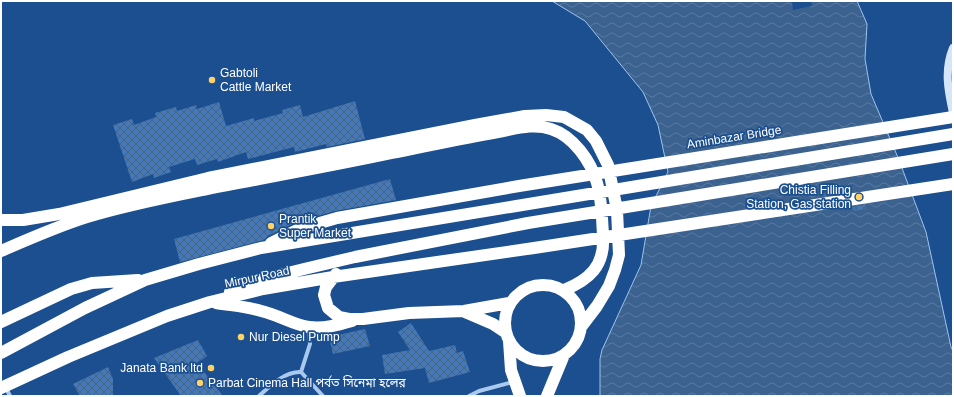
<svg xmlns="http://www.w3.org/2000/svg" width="954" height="397" font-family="Arial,'Noto Sans Bengali',sans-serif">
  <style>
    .water { fill: url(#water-waves); stroke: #9cc4f0 }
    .pier { fill: #1b4f8f }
    .building { fill: url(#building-cross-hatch) }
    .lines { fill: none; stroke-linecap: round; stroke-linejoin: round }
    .street { stroke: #a9c9ee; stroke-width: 4 }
    .secondary { stroke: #d6e6fa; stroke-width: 8 }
    .highway { stroke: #fff; stroke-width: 12 }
    .poi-dot { fill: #ffd166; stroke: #1b4f8f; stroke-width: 1.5 }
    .labels { text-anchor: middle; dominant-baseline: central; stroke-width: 3.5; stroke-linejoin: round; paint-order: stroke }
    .poi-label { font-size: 12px; fill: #fff; stroke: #1b4f8f; text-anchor: start }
    .street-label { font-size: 12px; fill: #fff; stroke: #1b4f8f }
  </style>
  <defs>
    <pattern id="water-waves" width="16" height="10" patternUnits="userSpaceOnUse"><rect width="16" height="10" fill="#3c6290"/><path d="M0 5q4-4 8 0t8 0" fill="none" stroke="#597aa1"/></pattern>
    <pattern id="building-cross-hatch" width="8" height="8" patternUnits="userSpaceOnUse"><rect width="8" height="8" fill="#4478b7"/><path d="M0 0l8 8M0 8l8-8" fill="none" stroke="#486282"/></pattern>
  </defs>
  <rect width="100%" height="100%" fill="#1b4f8f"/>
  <path class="water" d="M552,1H857L867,24L865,59L871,94L899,160L926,232L951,347L953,351V396H600V359L602,350L641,265L651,206L668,172L658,125L643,92L585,21Z"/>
  <path class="pier" d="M792,1H811L812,6L793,10Z"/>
  <path class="building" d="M355,101L365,139L327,147L326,144L295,152L294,147L248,159L246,152L218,162L217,159L197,165L195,159L169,167L171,172L154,178L153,174L132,182L113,125L132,119L134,125L156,117L155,113L176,107L177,111L196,105L197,109L219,102L226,126L254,118V121L283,113L282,110L300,105L303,117Z
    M390,179L396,200L335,211L296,222L268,236L264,240L180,262L174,239Z
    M865,205L866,209L853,211V207Z
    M411,323L429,351L455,345L457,353L463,351L470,372L429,383L425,368L385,374L382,355L410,350L398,332Z
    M365,329L370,346L333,354L329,337Z
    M198,340L207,356L197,363L223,396H181L154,358Z
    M108,367L113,379V396H80L73,384Z"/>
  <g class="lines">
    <path class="street" d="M301,372L323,396
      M6,388L10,396
      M259,396C270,386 285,371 301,372L310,344L309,329
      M469,396L479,391L513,382"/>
    <path class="secondary" d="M953,48C944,70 948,90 953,113"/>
    <path class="highway" d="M1,220H23L59,214L208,178L475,125L525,116L546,115L564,117L587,130L596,141L608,165L617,210L619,255L615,270L609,286L597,306L581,327
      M271,243L299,229L337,218L519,186L953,117
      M1,251C29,239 58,226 87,217C126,205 167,197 207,189C269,177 331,166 392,153C427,146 463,138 498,132C515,129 534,123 551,129C573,136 591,161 597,183C602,200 602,219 603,236C605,266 589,280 564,290
      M336,274L326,287L324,295L328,308L339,317L349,319H363L409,313L464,311L509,303
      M505 323a38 38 0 1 1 76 0a38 38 0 1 1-76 0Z
      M230,292L252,282L304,269L355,257L528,223L953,154
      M216,303C234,306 252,307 268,313C282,317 295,325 309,327C324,329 338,325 352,321
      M465,312L493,324L505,332
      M1,322L71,289L92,283L138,280
      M509,341L511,370L520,396
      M1,353L85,308L145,280L199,264L261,248L953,134
      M1,388L68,357L167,316L210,302L263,289L333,277L534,248L953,184
      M547,396L564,355"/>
  </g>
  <g class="poi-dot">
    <circle cx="212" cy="80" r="4"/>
    <circle cx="859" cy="197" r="4"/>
    <circle cx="271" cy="226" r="4"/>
    <circle cx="241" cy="337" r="4"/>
    <circle cx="211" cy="368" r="4"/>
    <circle cx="200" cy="383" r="4"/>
  </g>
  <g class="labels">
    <g class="poi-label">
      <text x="220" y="73">Gabtoli<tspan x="220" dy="14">Cattle Market</tspan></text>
      <text x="851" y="190" text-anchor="end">Chistia Filling<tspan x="851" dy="14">Station, Gas station</tspan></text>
      <text x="279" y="219">Prantik<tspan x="279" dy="14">Super Market</tspan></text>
      <text x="249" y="337">Nur Diesel Pump</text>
      <text x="203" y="368" text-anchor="end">Janata Bank ltd</text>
      <text x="208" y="383">Parbat Cinema Hall পর্বত সিনেমা হলের</text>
    </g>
    <g class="street-label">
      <text transform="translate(734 137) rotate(-9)">Aminbazar Bridge</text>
      <text transform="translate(257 277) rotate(-12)">Mirpur Road</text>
    </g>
  </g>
  <rect width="954" height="397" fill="none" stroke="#ffffff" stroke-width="4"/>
</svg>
